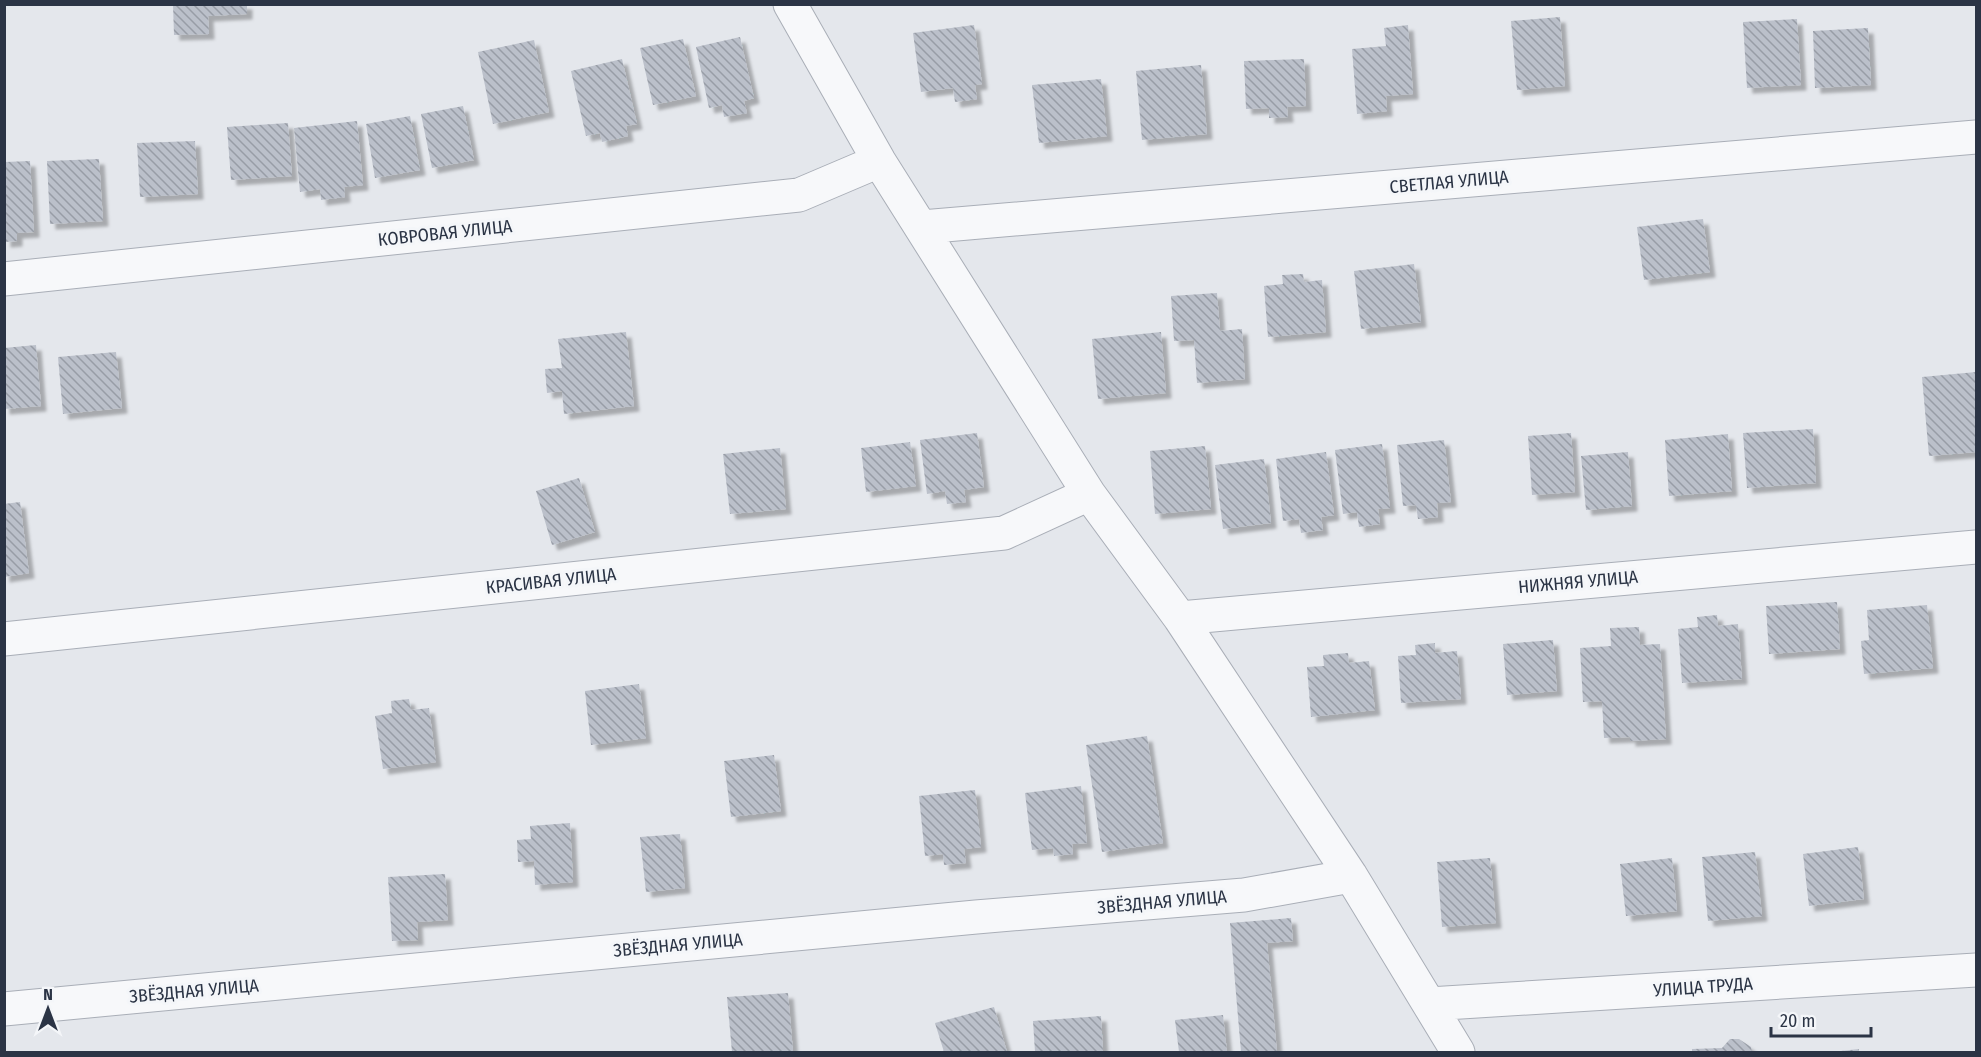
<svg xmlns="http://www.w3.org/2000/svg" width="1981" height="1057" font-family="'Fira Sans Condensed',sans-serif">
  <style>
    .building { fill: url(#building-back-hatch); filter: url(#shadow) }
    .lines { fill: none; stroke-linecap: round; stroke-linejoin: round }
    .minor-casing { stroke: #a9aeb7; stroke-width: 35 }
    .minor { stroke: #f7f8fa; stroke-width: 33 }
    .labels { text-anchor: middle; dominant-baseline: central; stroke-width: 6; stroke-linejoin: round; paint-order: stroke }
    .street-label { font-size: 18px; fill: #2b3445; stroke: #f4f6f9 }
  </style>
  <defs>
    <pattern id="building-back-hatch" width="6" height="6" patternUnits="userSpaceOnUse" patternTransform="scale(1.5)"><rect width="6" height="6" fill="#bbc0ca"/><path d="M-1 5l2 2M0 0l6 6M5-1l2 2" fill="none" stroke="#989da6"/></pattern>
    <filter id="shadow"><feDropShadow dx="5.5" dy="5.5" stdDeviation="1.5" flood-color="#0004"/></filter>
  </defs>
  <rect width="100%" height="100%" fill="#e4e7ec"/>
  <path class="building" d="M173,4H247V14L208,16L209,34L174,35Z
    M1560,17L1565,86L1517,90L1511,21Z
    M1797,19L1801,85L1747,88L1743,22Z
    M974,25L982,84L975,85L977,99L955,102L953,88L921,92L913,33Z
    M1408,25L1413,94L1386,96L1387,111L1357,114L1352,49L1386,46L1384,28Z
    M1868,28L1871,85L1815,88L1813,31Z
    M740,37L754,98L744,101L747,113L724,117L722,105L709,108L696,47Z
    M683,39L696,96L653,105L640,48Z
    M534,40L549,112L493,124L478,52Z
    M622,59L637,124L626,126L628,136L602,142L600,133L586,136L571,71Z
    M1304,59L1306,106L1287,107L1288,117L1269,118V108L1246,109L1244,61Z
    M1201,65L1207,134L1142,140L1136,71Z
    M1101,79L1107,136L1039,143L1032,85Z
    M463,106L474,160L432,168L421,114Z
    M410,116L420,170L375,178L366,124Z
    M357,121L363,185L344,187L345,197L321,200L320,189L300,192L294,128Z
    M288,123L292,176L231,180L227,127Z
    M195,141L198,194L140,197L137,143Z
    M99,159L103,221L50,224L47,161Z
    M30,161L34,232L17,233V241L5,242V162Z
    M1703,219L1710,272L1644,280L1637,227Z
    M1414,264L1421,322L1361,329L1354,271Z
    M1303,274L1304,282L1322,280L1326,332L1268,337L1264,286L1283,284L1282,275Z
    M1217,293L1220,331L1242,329L1245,379L1197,383L1194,340L1174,341L1171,296Z
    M626,332L634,406L564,414L562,391L547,393L545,369L562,368L558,339Z
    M1161,332L1166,393L1098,399L1092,339Z
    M36,345L41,406L4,409V348Z
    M116,352L122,408L63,414L58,357Z
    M1976,372V452L1929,456L1922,377Z
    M1813,429L1816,483L1747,488L1743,433Z
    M977,433L984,487L964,490L966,502L947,504L945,491L927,494L920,440Z
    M1571,433L1575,492L1532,495L1528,436Z
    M1728,434L1732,491L1669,496L1665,440Z
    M1444,440L1451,502L1437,503L1438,517L1418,519L1416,505L1403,506L1397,445Z
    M910,442L916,486L866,492L861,448Z
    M1382,444L1390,508L1378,509L1380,524L1359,527L1357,512L1343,514L1335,450Z
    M1205,446L1211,509L1155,514L1150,451Z
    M780,448L786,509L730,514L723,454Z
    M1326,452L1334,515L1321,517L1323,530L1301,533L1299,519L1283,521L1276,459Z
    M1628,452L1632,506L1586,510L1581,456Z
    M1264,459L1271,523L1223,529L1215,465Z
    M579,478L595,532L552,545L536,491Z
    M20,502L29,573L4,577V504Z
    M1837,602L1840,649L1769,654L1766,606Z
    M1927,605L1933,668L1864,674L1861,641L1869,640L1867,610Z
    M1717,615L1718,626L1738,624L1742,679L1682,683L1678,629L1698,627L1697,617Z
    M1639,627L1640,645L1660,644L1666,739L1630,741V737L1604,738L1602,701L1583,702L1580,648L1611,646L1610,628Z
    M1553,640L1557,691L1507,695L1503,644Z
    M1435,643V653L1457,651L1461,699L1401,703L1398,656L1416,655L1415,645Z
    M1348,653L1349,663L1369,661L1375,710L1311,717L1307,667L1324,666L1323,655Z
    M639,684L646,738L591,745L585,691Z
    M409,699L411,710L429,708L436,762L383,769L375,716L392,713L391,701Z
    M1147,736L1163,843L1102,852L1086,745Z
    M774,755L781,811L731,817L724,761Z
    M1081,786L1087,843L1072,844L1073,854L1054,856L1053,848L1032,850L1025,793Z
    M975,790L981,847L964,849L966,863L944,865L943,854L925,856L919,796Z
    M570,823L573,882L535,885L534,861L518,862L517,840L531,839L530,826Z
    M680,834L685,888L646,892L640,837Z
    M1858,847L1864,899L1809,906L1803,854Z
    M1755,852L1762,916L1708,921L1702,857Z
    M1490,858L1496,923L1442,927L1437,862Z
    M1672,858L1677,911L1626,916L1620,864Z
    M445,874L448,920L417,922L418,940L392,941L388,877Z
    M1291,918L1293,941L1267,943L1277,1052H1241L1230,923Z
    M788,993L793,1052H732L727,997Z
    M994,1007L1007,1052H944L935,1023Z
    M1223,1015L1227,1052H1179L1175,1020Z
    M1101,1016L1103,1052H1035L1033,1021Z
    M1730,1039H1739L1751,1047L1752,1052H1692V1049L1722,1048Z
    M1859,1049V1052H1841V1051Z"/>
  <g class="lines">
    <g class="minor-casing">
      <path id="minor" d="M790,4L879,161L1089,494L1180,618L1351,876L1458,1052
        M922,227L1976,137
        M4,279L799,195L879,161
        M1180,618L1976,547
        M4,639L1004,533L1089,494
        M1429,1004L1976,970
        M4,1009L976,917L1244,895L1351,876"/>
    </g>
    <use href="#minor" class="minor"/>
  </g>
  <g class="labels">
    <g class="street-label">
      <text transform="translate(1449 182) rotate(-5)">СВЕТЛАЯ УЛИЦА</text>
      <text transform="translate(445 233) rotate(-6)">КОВРОВАЯ УЛИЦА</text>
      <text transform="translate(551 581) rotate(-6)">КРАСИВАЯ УЛИЦА</text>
      <text transform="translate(1578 582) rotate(-5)">НИЖНЯЯ УЛИЦА</text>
      <text transform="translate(1162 902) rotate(-5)">ЗВЁЗДНАЯ УЛИЦА</text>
      <text transform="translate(678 945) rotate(-5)">ЗВЁЗДНАЯ УЛИЦА</text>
      <text transform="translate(1703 987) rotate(-4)">УЛИЦА ТРУДА</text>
      <text transform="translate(194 991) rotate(-5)">ЗВЁЗДНАЯ УЛИЦА</text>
    </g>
  </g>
  <rect width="1981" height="1057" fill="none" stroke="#2b3445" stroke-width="12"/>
  <g transform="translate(48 1009)" stroke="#f4f6f9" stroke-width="4.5" paint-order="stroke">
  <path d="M0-4.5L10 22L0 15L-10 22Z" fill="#2b3445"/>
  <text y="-9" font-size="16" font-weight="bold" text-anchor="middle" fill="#2b3445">N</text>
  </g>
  <path d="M1771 1027v9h100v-9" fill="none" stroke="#2b3445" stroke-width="3"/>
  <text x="1780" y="1027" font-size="18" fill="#2b3445" stroke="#f4f6f9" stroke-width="4.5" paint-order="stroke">20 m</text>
</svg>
